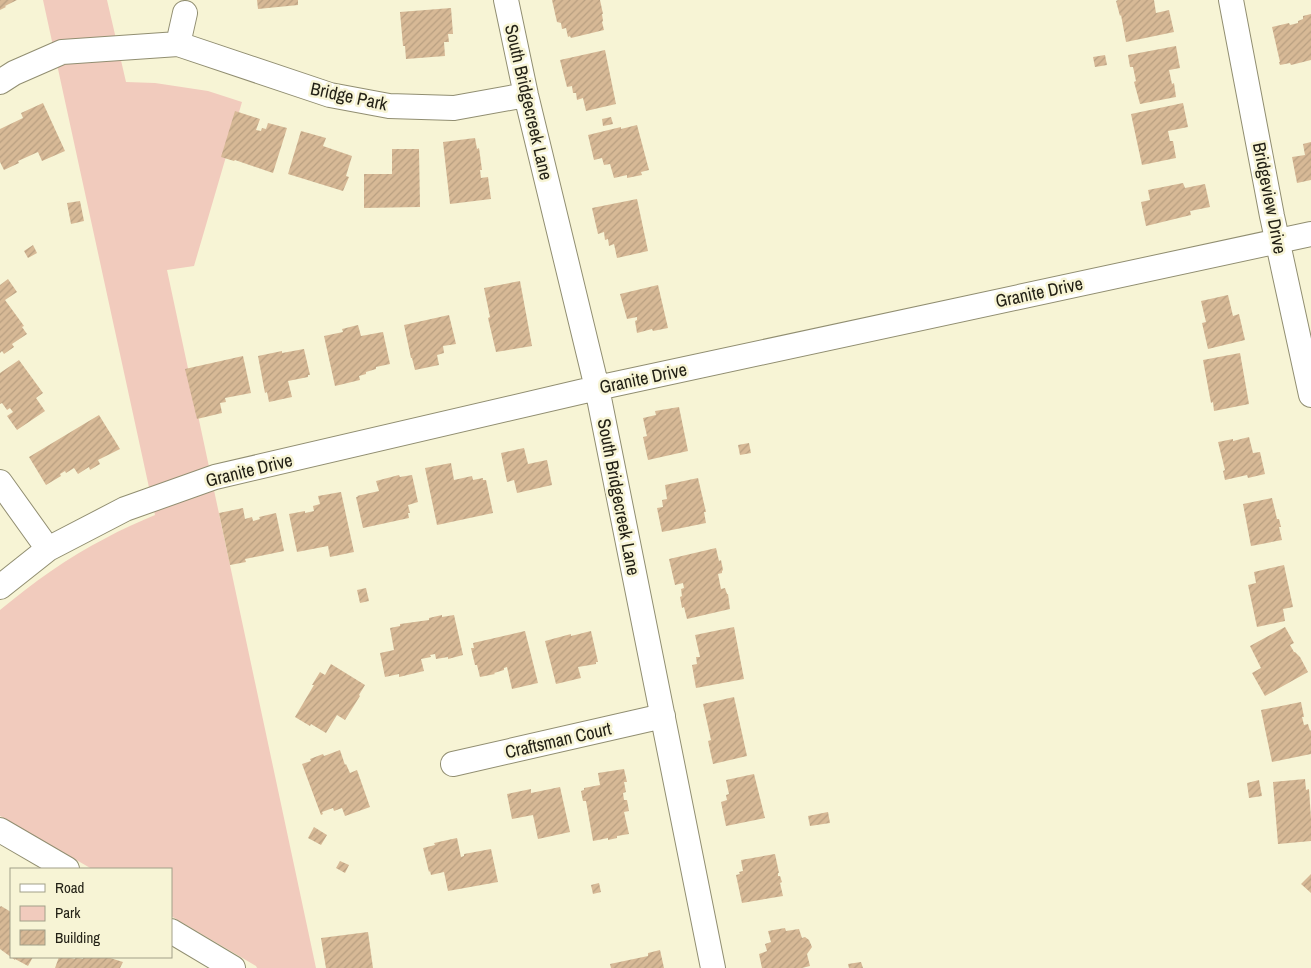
<svg xmlns="http://www.w3.org/2000/svg" width="1311" height="968" font-family="'Archivo Narrow',sans-serif">
  <style>
    .park { fill: #f1cbbd }
    .building { fill: url(#building-hatch) }
    .lines { fill: none; stroke-linecap: round; stroke-linejoin: round }
    .minor-casing { stroke: #918e71; stroke-width: 26 }
    .minor { stroke: #fff; stroke-width: 24 }
    .labels { text-anchor: middle; dominant-baseline: central; stroke-width: 5; stroke-linejoin: round; paint-order: stroke }
    .street-label { font-size: 18px; fill: #232116; stroke: #f7f4d5 }
  </style>
  <defs>
    <pattern id="building-hatch" width="6" height="6" patternUnits="userSpaceOnUse" patternTransform="scale(1.25)"><rect width="6" height="6" fill="#d7b996"/><path d="M-1 1l2-2M0 6l6-6M5 7l2-2" fill="none" stroke="#b89f81"/></pattern>
  </defs>
  <rect width="100%" height="100%" fill="#f7f4d5"/>
  <path class="park" d="M43,0H107L126,82L155,83L208,91L242,102L194,266L167,270L316,968H257L256,966L171,916V869H92L0,816V610C33,583 68,557 106,538C122,529 139,522 155,515Z"/>
  <path class="building" d="M0,0H17L5,6L6,7L0,10Z
    M257,0H298V5L258,9Z
    M552,0H600L603,14H602L603,21L602,22L604,30L571,38L570,36L568,37L566,28L562,29L561,23L557,22Z
    M1118,0H1154L1156,13L1169,10L1174,32L1126,42L1121,15L1120,16L1116,1Z
    M451,8L453,34H448L449,42H444L445,56L406,59L405,46H403L400,12Z
    M1311,14V60L1291,65L1290,63L1280,65L1279,62H1280L1272,27L1289,23L1290,25L1298,23V21L1303,19V16Z
    M1176,46L1180,68L1169,70L1172,84L1174,83L1176,97L1140,104L1134,82L1136,81L1133,67H1130L1128,55Z
    M605,50L616,104L586,111L583,98L577,100L576,93H573L572,86L567,87L560,60Z
    M1105,55L1107,65L1095,67L1093,57Z
    M43,103L65,151L42,161L38,152L18,161L19,163L4,170L0,162V129L23,118L21,113Z
    M1183,103L1188,127L1168,131L1170,141H1173L1176,158L1142,165L1131,114Z
    M235,111L260,119L256,130L261,131L262,128L266,129L268,123L287,128L273,173L235,160L234,161L221,157Z
    M611,117L613,124L603,126L602,119Z
    M637,125L649,170L641,172L642,175L627,178V175L614,178L610,164L604,165L602,158L594,160L588,135L621,127V129Z
    M301,131L326,138L323,146L352,156L346,176L349,177L343,191L288,174Z
    M475,138L477,149L479,148L482,170H480L481,178L488,177L491,199L450,204L443,142Z
    M1311,142V180L1297,183L1292,157L1305,155L1303,144Z
    M392,149H419L420,207L364,208V174H392Z
    M1183,183L1185,188L1205,184L1210,207L1190,211L1191,215L1146,226L1141,202L1150,200L1148,190Z
    M637,199L648,251L617,258L614,244L609,246L608,239L605,240L604,232L598,234L592,208Z
    M80,201L84,221L71,224L67,203Z
    M33,245L37,253L28,258L24,251Z
    M8,279L17,292L5,300L24,326L22,327L27,334L12,344L14,347L4,354L2,351L0,353V285Z
    M520,281L532,346L496,352L488,318L490,317L484,288Z
    M658,285L668,328L653,331L652,329L637,333L635,321L637,320V317L627,319L620,294Z
    M1228,295L1233,316L1239,314L1245,340L1208,349L1202,323L1206,322L1201,301Z
    M449,315L456,344L443,346L444,353L437,355L439,365L415,370L412,358H411L404,325Z
    M358,325L361,336L383,332L390,364L376,367V369L366,372V374L359,376L360,380L335,386L324,336L343,332L342,329Z
    M304,349L310,375H308V377L288,381L292,397L269,402L267,392L265,393L258,356L282,351V353Z
    M1240,353L1249,404L1214,411L1213,402L1211,403L1203,360Z
    M243,356L251,393L225,398L226,402L220,403L222,413L197,419L185,369Z
    M19,360L43,393L36,398L45,411L17,430L7,416L13,412L10,408L7,410L2,403L0,404V373Z
    M679,407L688,451L648,460L643,437L647,436L643,418L656,415L655,411Z
    M99,415L120,449L98,460L100,464L90,470L89,467L78,474L74,468L66,473L65,471L60,474L61,476L46,485L29,457Z
    M1249,437L1253,453L1260,452L1265,474L1248,478L1247,475L1225,480L1223,471L1225,470L1218,442L1233,439V441Z
    M749,443L751,453L740,455L738,445Z
    M524,448L528,464L547,460L552,485L517,493L514,480L507,482L501,453Z
    M451,463L454,480L472,476L473,480L483,478V480H486L493,513L437,525L425,468Z
    M399,475L400,477L412,475L418,502L408,505L410,513H408L409,518L363,528L356,497H358L357,496L379,491L376,481Z
    M698,478L706,512H704L706,523L662,532L657,508L663,507L662,500L667,499L665,485Z
    M341,492L354,552L330,557L328,546L297,552L289,514L305,511V513L314,511L313,506L320,504L318,496Z
    M1272,498L1277,519H1279L1281,527H1279L1282,540L1251,546L1243,504Z
    M243,508L245,519L252,517L253,521L260,519L259,517L276,513L284,551L245,559L246,562L230,565L219,513Z
    M716,548L719,561L721,560L723,570L722,571V573L718,574L721,589L725,588L727,594H728L730,609L687,619L684,607L682,608L680,597L682,596L681,589L684,588L683,583L675,585L669,559Z
    M1284,565L1293,607L1283,609L1285,621L1257,627L1248,585L1256,583L1254,572Z
    M366,588L369,601L360,603L357,590Z
    M442,615V617L454,615L463,655L448,659V657L436,659L435,654L430,655L431,657L421,659L424,671L399,677V674L385,677L380,653L394,650L390,628L400,626V624L429,620V618Z
    M734,627L744,679L696,688L692,665L697,664L696,657H700L695,635Z
    M1285,627L1294,643L1290,645L1294,652H1295L1300,657L1308,672L1265,696L1252,673L1261,668L1250,646Z
    M525,631L538,683L512,689L507,667L504,668V670L494,673L495,674L480,677L477,665H475L471,648H474L473,643Z
    M591,631L598,662H596V664L578,667L581,678L556,684L545,641L571,634V636Z
    M331,664L365,685L359,695L360,696L345,720L337,715L326,733L311,724L310,726L295,717L314,685H312L320,672L325,675Z
    M734,697L747,756L713,764L708,741L711,740L703,704Z
    M1301,702L1304,717H1302L1304,725L1308,724L1310,731L1311,730V754L1272,762L1261,710Z
    M340,750L345,765L346,764L350,773L357,770L370,807L345,816L342,808L334,811L333,808L322,812L323,814L321,815L302,764L311,761L310,759L323,754L324,756Z
    M624,769L627,782H624L626,792L623,793L624,800H627L629,811L624,812L629,834L617,836V838L608,840V838L593,841L586,801H583L581,791L584,790V788L600,785L598,773Z
    M754,774L765,818L726,826L721,802L727,800L726,795L729,794L726,780Z
    M1305,779L1306,790L1309,789L1311,818V841L1278,844L1273,782Z
    M1259,780L1262,796L1249,798L1247,783Z
    M560,787L570,832L538,839L533,815L512,819L507,794L531,789V793Z
    M828,812L830,823L810,826L808,816Z
    M314,827L327,835L321,845L308,838Z
    M457,838L461,857L464,856V854L491,849L498,882L448,891L444,872L431,875L430,871L429,872L423,848L435,845L434,843Z
    M775,854L779,873H778V876H780L782,882L780,883L783,896L742,903L736,875L740,874L739,872L743,871L741,860Z
    M340,861L349,865L345,873L336,868Z
    M1311,874V893L1301,884Z
    M599,883L601,892L593,894L591,885Z
    M1,906L11,912V957H33L28,966L15,959V960L0,949V907Z
    M785,928L786,931L799,929L802,938L805,937L809,940L812,947L807,954L810,966L802,968H762L759,954L767,951L765,944L771,942L768,931Z
    M368,932L373,968H326L321,938Z
    M660,950L664,968H611L610,964L648,956V953Z
    M59,957H67L75,959V957L83,959V957H107L123,962L120,968H55Z
    M861,962L863,968H849L848,964Z"/>
  <g class="lines">
    <g class="minor-casing">
      <path id="minor" d="M506,0L526,95L597,388L713,968
        M1231,0L1272,216L1311,395
        M178,44L185,13
        M0,82L14,73L62,52L178,44L330,95L389,106L454,108L526,95
        M0,482L48,549
        M0,587L48,549L125,509L215,477L597,388L1311,234
        M453,764L663,716
        M0,830L67,869
        M171,931L233,968"/>
    </g>
    <use href="#minor" class="minor"/>
  </g>
  <g class="labels">
    <g class="street-label">
      <text transform="translate(349 96) rotate(12)">Bridge Park</text>
      <text transform="translate(529 102) rotate(77)">South Bridgecreek Lane</text>
      <text transform="translate(1270 198) rotate(79)">Bridgeview Drive</text>
      <text transform="translate(1039 292) rotate(-12)">Granite Drive</text>
      <text transform="translate(643 378) rotate(-12)">Granite Drive</text>
      <text transform="translate(249 470) rotate(-14)">Granite Drive</text>
      <text transform="translate(619 497) rotate(79)">South Bridgecreek Lane</text>
      <text transform="translate(558 740) rotate(-13)">Craftsman Court</text>
    </g>
  </g>
  <rect x="10" y="868" width="162" height="90" fill="#f7f4d5" stroke="#a2a089"/>
  <rect x="20" y="884" width="25" height="8" fill="#ffffff" stroke="#a2a089"/>
  <text x="55" y="893" font-size="15" fill="#232116">Road</text>
  <rect x="20" y="906" width="25" height="15" fill="#f1cbbd" stroke="#a2a089"/>
  <text x="55" y="918" font-size="15" fill="#232116">Park</text>
  <rect x="20" y="930" width="25" height="15" fill="url(#building-hatch)" stroke="#a2a089"/>
  <text x="55" y="943" font-size="15" fill="#232116">Building</text>
</svg>
